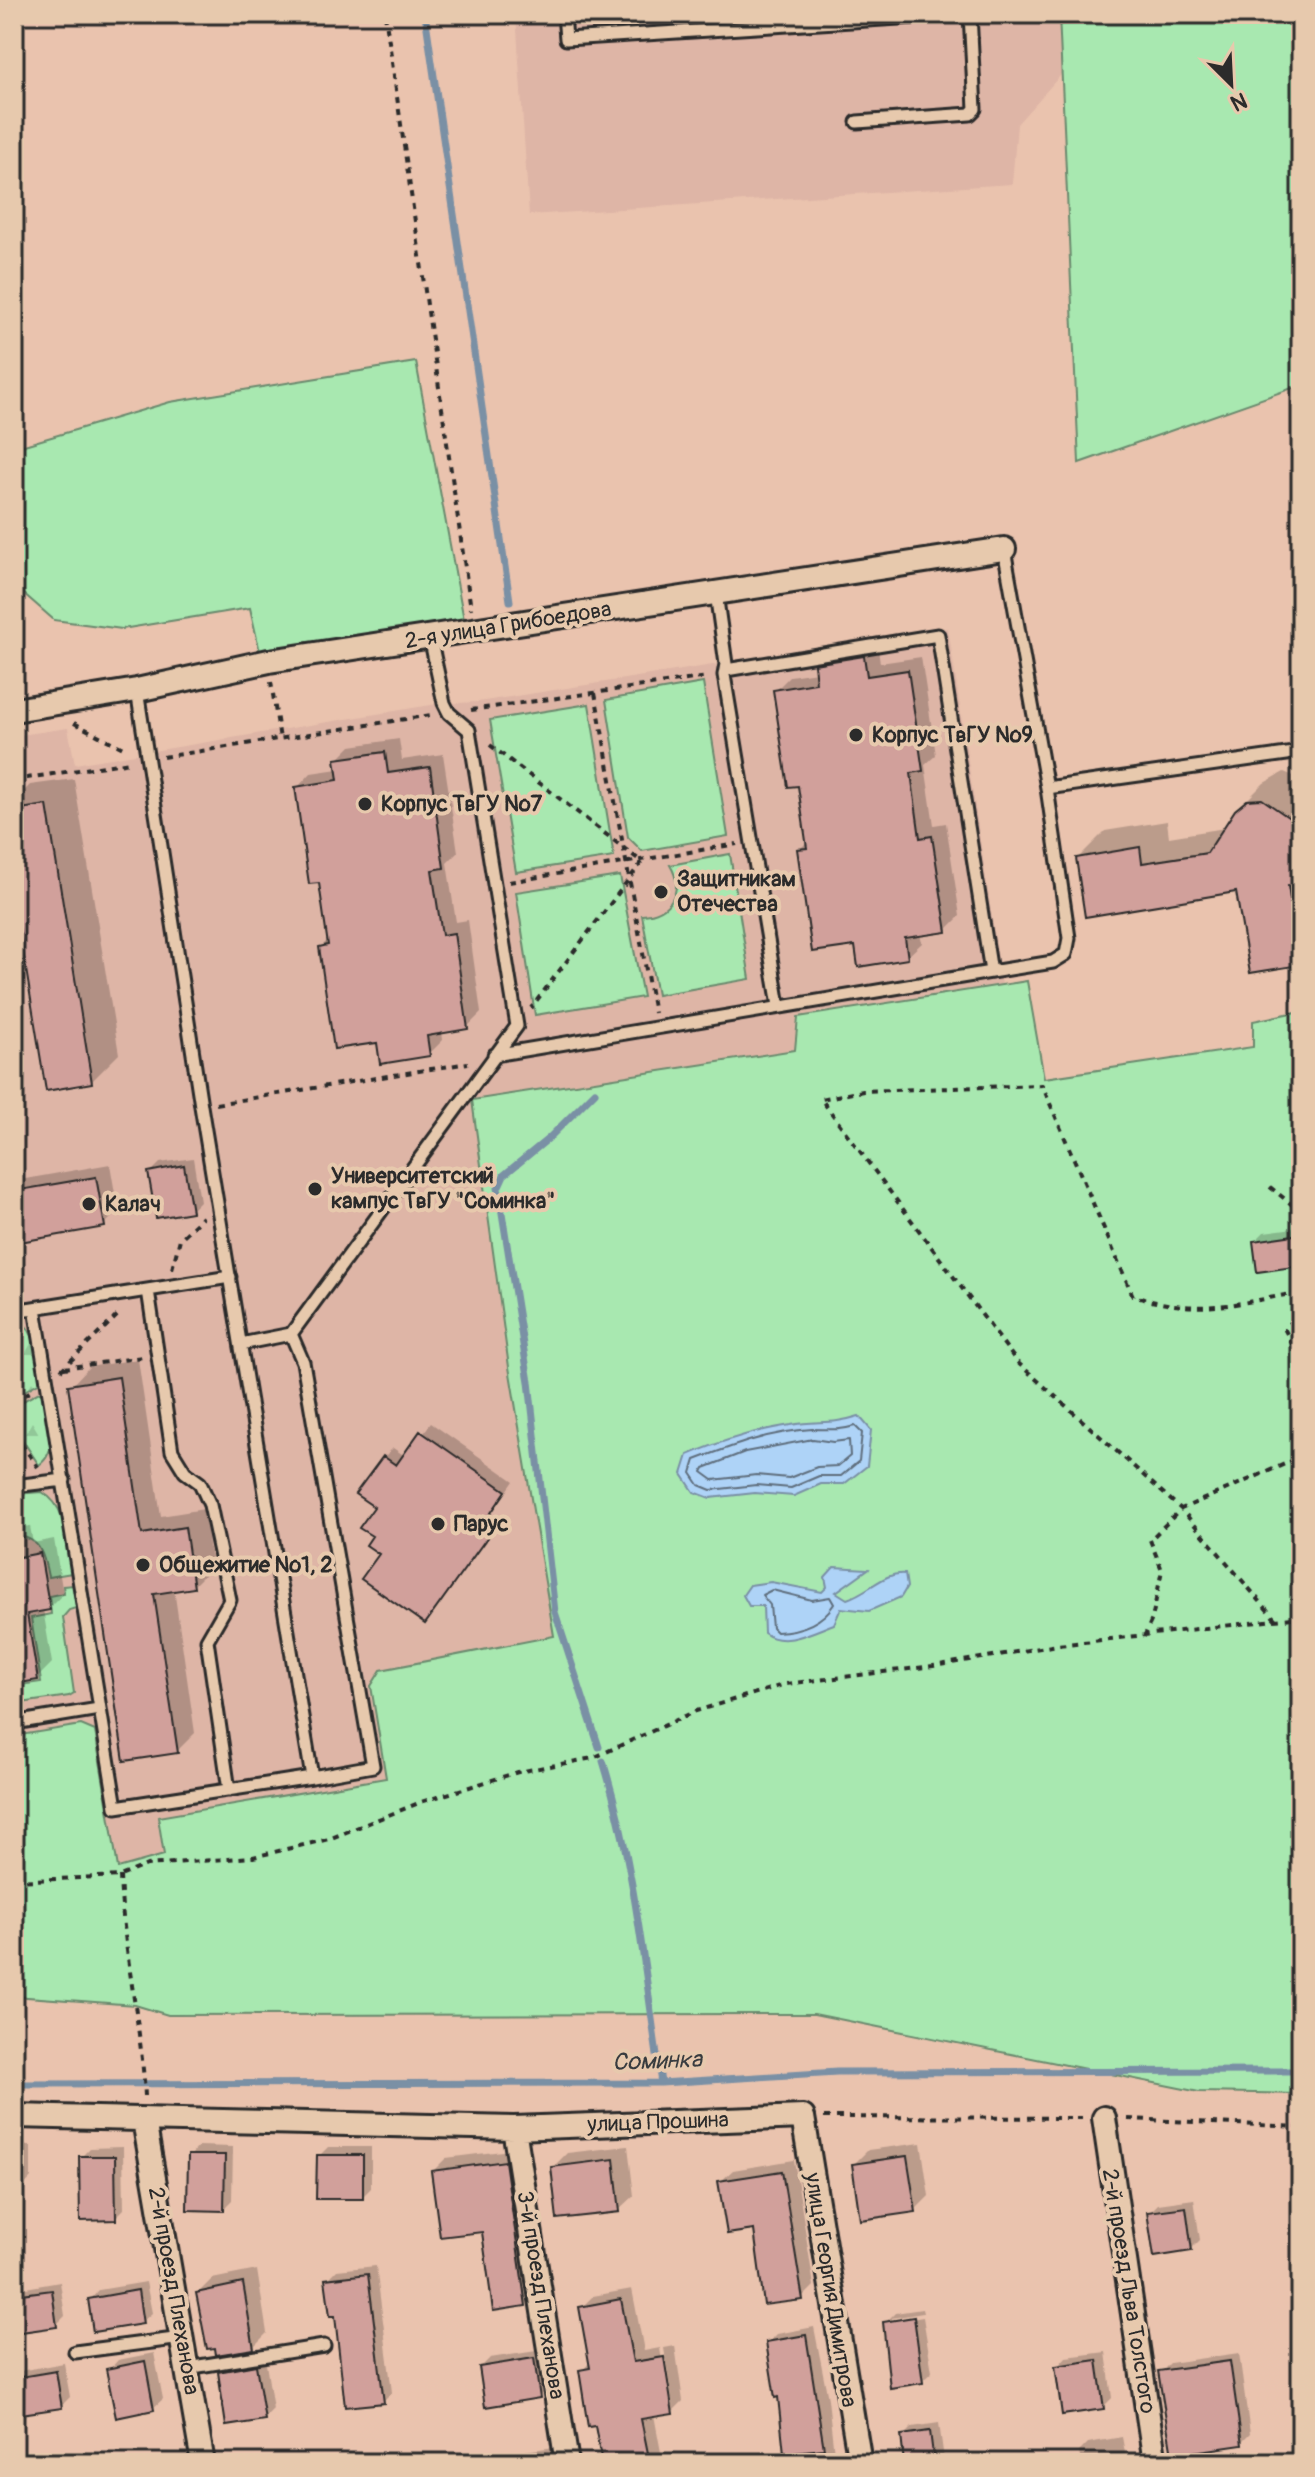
<svg xmlns="http://www.w3.org/2000/svg" width="1315" height="2477" font-family="Pangolin,sans-serif">
  <style>
    .built { fill: #deb5a6 }
    .grass { fill: #a8e8b0; stroke: #6a8a6e; stroke-width: 2 }
    .forest { fill: url(#forest-firs); stroke: #6a8a6e; stroke-width: 2 }
    .water { fill: #aed3f7; stroke: #7a90a5; stroke-width: 2 }
    .shadow { fill: #0003 }
    .lines { fill: none; stroke-linecap: round; stroke-linejoin: round }
    .shore { stroke: #5f6e7d; stroke-width: 2 }
    .stream { stroke: #7a90a5; stroke-width: 7 }
    .building { fill: #d1a09b; stroke: #2b2b2b; stroke-width: 2 }
    .lane-casing { stroke: #2b2b2b; stroke-width: 17 }
    .street-casing { stroke: #2b2b2b; stroke-width: 28 }
    .path { stroke: #2b2b2b; stroke-width: 4; stroke-dasharray: 6 6; stroke-linecap: butt }
    .lane { stroke: #e7c9ad; stroke-width: 11 }
    .street { stroke: #e7c9ad; stroke-width: 22 }
    .poi-dot { fill: #2b2b2b; stroke: #e7c9ad; stroke-width: 3 }
    .labels { text-anchor: middle; dominant-baseline: central; stroke-width: 8; stroke-linejoin: round; paint-order: stroke }
    .street-label { font-size: 22px; fill: #2b2b2b; stroke: #e7c9ad }
    .poi-label { font-size: 22px; font-weight: bold; fill: #2b2b2b; stroke: #e7c9ad; text-anchor: start }
    .water-label { font-size: 24px; font-style: italic; fill: #383c3f; stroke: #e7c9ad }
  </style>
  <defs>
    <pattern id="forest-firs" width="22" height="20" patternUnits="userSpaceOnUse" patternTransform="scale(2)"><rect width="22" height="20" fill="#a8e8b0"/><path d="M5 1l3.5 6h-7zM16 11l3.5 6h-7z" fill="#91c798"/></pattern>
  </defs>
  <rect width="100%" height="100%" fill="#eac3ae"/>
  <filter id="ink" filterUnits="userSpaceOnUse"><feTurbulence type="fractalNoise" baseFrequency=".0125" numOctaves="2"/><feDisplacementMap in="SourceGraphic" scale="16" xChannelSelector="R" yChannelSelector="G"/><feConvolveMatrix kernelMatrix="1 2 1 2 8 2 1 2 1" color-interpolation-filters="sRGB"/></filter>
  <g filter="url(#ink)">
    <path class="built" d="M516,14H1081L1067,68L1017,124L1012,184L529,215Z
      M948,628L1002,985L798,1017L796,1049L472,1100L509,1367L554,1636L381,1670L372,1686L387,1778L159,1817L164,1855L117,1868L14,1864V736L68,728L75,764L437,704L478,702Z"/>
    <path class="grass" d="M1059,14H1301V385L1079,463Z
      M416,362L464,620L260,652L250,608L122,629L54,620L14,585V448L170,402Z
      M703,683L728,836L642,851L628,837L606,700Z
      M589,704L614,857L516,872L490,720Z
      M730,854L750,979L657,995L642,915C670,914 685,890 670,865Z
      M620,876L643,997L535,1015L516,892Z
      M1027,981L1044,1078L1253,1047V1021L1301,1011V2094L1199,2092L814,2014L168,2015L135,2005L14,1996V1736L81,1725L95,1731L118,1868L164,1855L158,1817L386,1778L371,1686L381,1670L554,1636L509,1367L472,1100L795,1050L798,1017Z
      M42,1492C69,1507 67,1545 72,1573L48,1577C44,1555 40,1536 14,1536V1494Z
      M74,1585L79,1607L69,1610L63,1617L74,1693L69,1696L14,1704V1686L41,1682L31,1618L51,1614L49,1596L64,1593L63,1586Z"/>
    <path class="forest" d="M20,1320C39,1336 37,1359 40,1382L19,1394L14,1388V1322Z
      M41,1391C46,1414 62,1449 39,1465L14,1427L19,1421L21,1402Z"/>
    <path class="water" d="M859,1416L871,1430L867,1466L844,1484H821L794,1496L755,1493L710,1498L694,1492L682,1474L688,1455C722,1441 754,1430 791,1425C818,1420 831,1425 859,1416Z
      M834,1567L868,1569L836,1592L847,1599C869,1592 885,1571 905,1574L907,1587L901,1597L869,1611L841,1608L834,1624C812,1632 784,1648 764,1633L763,1606H749L743,1595L750,1585L771,1582L822,1592L827,1587L825,1577Z"/>
    <path class="shadow" d="M877,643L880,663L921,657L936,755L925,765L934,825L946,823L960,916L946,930L920,934L922,943L907,957L857,943L799,850L808,841L799,783L776,690L790,676L817,672L816,665L830,651Z
      M399,739L402,760L443,754L458,852L447,863L456,922L468,920L481,1013L467,1027L442,1031L443,1040L429,1054L378,1041L321,947L329,939L321,881L297,788L311,773L338,769L337,760L351,746Z
      M1284,772L1301,779L1300,963L1238,890L1078,858L1105,831L1167,821L1169,837L1225,828L1236,811L1264,783Z
      M74,779L119,1054L91,1082L14,884V801L30,785Z
      M193,1158L200,1201L191,1210L151,1172L160,1163Z
      M110,1164L118,1211L104,1225L14,1241V1181Z
      M1301,1227V1264L1255,1241L1264,1232Z
      M138,1359L161,1516L204,1509L212,1567L193,1586L174,1589L195,1733L177,1751L71,1386L89,1367Z
      M431,1423L514,1481L490,1516L498,1522L425,1622L375,1536L384,1457L393,1448L405,1456Z
      M30,1526L33,1543L54,1539L63,1594L49,1608L43,1609L52,1663L37,1678L14,1682V1528Z
      M921,2143L929,2196L915,2210L854,2164L868,2150Z
      M14,2145L31,2146V2178L22,2188H14Z
      M199,2146L233,2147L232,2200L223,2209L190,2156Z
      M628,2146L634,2196L619,2210L553,2167L567,2153Z
      M123,2147L124,2209L115,2218L81,2157L90,2148Z
      M328,2147H371V2188L362,2197L319,2156Z
      M518,2149L538,2291L525,2304L484,2229L433,2171L446,2158Z
      M794,2160L814,2286L802,2298L720,2182L733,2170Z
      M1194,2199L1200,2240L1191,2249L1149,2213L1158,2204Z
      M376,2266L392,2392L383,2401L337,2314L328,2279L337,2270Z
      M257,2270L267,2333L253,2347L198,2293L212,2279Z
      M60,2282L65,2316L56,2325L14,2331V2290Z
      M146,2282L152,2313L142,2322L90,2300L99,2290Z
      M632,2289L644,2351L660,2348L669,2406H673L664,2348L675,2346L683,2401L672,2412L654,2415L663,2463H604L582,2371L591,2361L581,2308L593,2296Z
      M922,2309L923,2313L892,2318V2322L923,2317L932,2372L922,2381L885,2323L895,2313Z
      M814,2327L828,2399L835,2463H793L768,2343L777,2334Z
      M543,2350L549,2387L539,2396L481,2367L490,2358Z
      M1106,2352L1112,2398L1103,2407L1057,2367L1066,2357Z
      M154,2353L163,2399L153,2408L109,2370L118,2360Z
      M1239,2353L1250,2434L1241,2443L1161,2372L1170,2363Z
      M265,2357L273,2409L264,2418L220,2372L229,2363Z
      M64,2363L70,2397L61,2406L14,2413V2372Z
      M939,2423L944,2459L939,2463H906L903,2436L912,2427Z
      M1122,2437L1127,2463H1081L1079,2452L1088,2443Z
      M555,2447L557,2463H500L509,2453Z
      M379,2457L380,2463H344L346,2461Z"/>
    <g class="lines">
      <path class="shore" d="M855,1426L862,1433L859,1461L841,1476H819L791,1488L756,1485L711,1490L699,1485L691,1473L695,1460C732,1446 772,1431 812,1429C828,1429 838,1431 855,1426Z
        M813,1439L833,1442L849,1440L850,1456L838,1466L817,1467L789,1478L756,1475L713,1480L702,1472L704,1468L745,1452Z
        M772,1590L812,1600L830,1597L834,1604C822,1623 800,1631 776,1632L772,1628L770,1605L762,1595Z"/>
      <path class="stream" d="M425,14L510,601
        M595,1092L549,1138L504,1175L498,1188L529,1382L555,1612L599,1747
        M603,1761C635,1865 645,1976 661,2083
        M14,2084L661,2083L837,2072L1301,2071"/>
    </g>
    <path class="building" d="M864,656L867,676L908,670L923,771L911,773L920,838L932,836L947,932L905,938L908,959L858,967L855,946L812,952L797,849L807,848L798,786L788,787L773,690L816,683L814,664Z
      M385,752L388,773L430,767L444,868L432,870L442,935L454,933L468,1029L427,1036L430,1056L380,1064L377,1043L334,1049L319,947L328,945L319,883L309,884L295,787L338,780L335,759Z
      M1262,799L1301,826V884L1288,886L1300,965L1250,973L1236,892L1085,917L1076,858L1140,847L1142,863L1207,853L1235,810L1247,800Z
      M47,805L92,1083L46,1091L14,896V810Z
      M184,1165L192,1212L156,1218L148,1172Z
      M96,1177L105,1227L14,1243V1191Z
      M1301,1234V1266L1257,1272L1253,1241Z
      M119,1377L142,1534L185,1527L194,1588L154,1594L178,1753L124,1761L68,1385Z
      M420,1431L506,1491L482,1526L491,1532L425,1624L361,1579L379,1554L366,1545L372,1536L359,1528L374,1507L355,1494L383,1456L396,1465Z
      M40,1553L50,1610L27,1614L38,1680L14,1684V1558Z
      M188,2155H225L224,2211L187,2210Z
      M317,2155H363V2199H316Z
      M79,2156H115L116,2220L80,2221Z
      M907,2156L916,2212L860,2220L852,2164Z
      M614,2159L620,2212L557,2219L551,2167Z
      M505,2161L526,2306L493,2311L482,2232L440,2237L431,2171Z
      M782,2171L803,2300L764,2305L754,2230L727,2234L718,2181Z
      M1186,2207L1192,2251L1154,2257L1147,2212Z
      M368,2274L384,2403L345,2407L335,2316H330L325,2279Z
      M243,2283L254,2349L216,2355L215,2348L207,2349L196,2293Z
      M52,2290L57,2327L14,2333V2295Z
      M138,2290L143,2324L93,2332L88,2299Z
      M621,2299L633,2362L664,2357L673,2414L641,2419L650,2463H602L595,2426L588,2427L579,2370L590,2368L579,2307Z
      M914,2317L923,2383L890,2388L883,2322Z
      M806,2335L824,2449L784,2453L778,2397L775,2398L766,2342Z
      M534,2358L540,2398L485,2407L479,2367Z
      M1097,2360L1104,2409L1062,2415L1055,2366Z
      M145,2361L154,2410L116,2418L106,2369Z
      M1230,2361L1242,2445L1172,2455L1158,2371Z
      M256,2365L265,2420L226,2426L218,2372Z
      M56,2371L62,2408L14,2415V2378Z
      M930,2431L934,2463H904L901,2435Z"/>
    <g class="lines">
      <g class="lane-casing">
        <path id="lane" d="M564,14L566,39L915,17V14
          M857,122L970,114L975,109L970,14
          M1004,549L1047,788L1301,752
          M716,593L726,664L724,675L779,1006
          M991,972L1053,962L1066,954L1069,938L1047,788
          M494,1055L991,972L938,635L726,670
          M148,1290L172,1451L185,1472L200,1483L210,1505L230,1600L207,1640L229,1790
          M35,1308L116,1807L312,1777L201,1106L137,690
          M14,1311L230,1277
          M291,1334L517,1026L469,730L449,713L444,703L430,637
          M241,1344L291,1334L303,1362L373,1766L312,1777
          M14,1486L64,1480
          M14,1723L99,1709
          M75,2352L182,2338
          M187,2368L324,2346"/>
      </g>
      <g class="street-casing">
        <path id="street" d="M14,710L137,690L269,661L1004,549
          M14,2116L514,2128L803,2117L860,2463
          M1104,2118L1155,2463
          M144,2120L203,2463
          M514,2128L567,2463"/>
      </g>
      <path class="path" d="M385,14L471,609
        M271,682L280,739
        M595,693L654,1013
        M471,710L708,677
        M74,723L125,749
        M490,745L642,862L531,1008
        M163,757L431,715
        M14,780L130,762
        M509,882L737,844
        M216,1104L468,1063
        M1270,1187L1301,1212
        M172,1269L180,1239L203,1217
        M1301,1310L1285,1330L1301,1362
        M64,1368L143,1357
        M61,1370L121,1312
        M14,1396L19,1409L14,1422
        M14,1401L31,1391
        M14,1434L38,1467
        M1276,1620L1181,1509L1017,1362L821,1099L863,1091L1042,1085L1133,1296C1199,1316 1235,1304 1301,1292
        M1144,1637L1152,1619L1162,1570L1150,1540L1181,1509L1301,1457
        M120,1876C123,1951 141,2022 145,2096
        M14,1881L120,1876L147,1865L253,1857L329,1839L421,1802L518,1772L593,1758L696,1711L786,1684L933,1666L1058,1645L1301,1617
        M824,2117L1083,2118
        M1128,2119L1301,2127"/>
      <use href="#lane" class="lane"/>
      <use href="#street" class="street"/>
    </g>
  </g>
  <g class="poi-dot">
    <circle cx="856" cy="735" r="8"/>
    <circle cx="365" cy="804" r="8"/>
    <circle cx="661" cy="892" r="8"/>
    <circle cx="315" cy="1189" r="8"/>
    <circle cx="89" cy="1204" r="8"/>
    <circle cx="438" cy="1524" r="8"/>
    <circle cx="143" cy="1565" r="8"/>
  </g>
  <g class="labels">
    <g class="street-label">
      <text transform="translate(508 625) rotate(-9)">2-я улица Грибоедова</text>
      <text transform="translate(658 2122) rotate(-2)">улица Прошина</text>
      <text transform="translate(831 2290) rotate(81)">улица Георгия Димитрова</text>
      <text transform="translate(174 2291) rotate(80)">2-й проезд Плеханова</text>
      <text transform="translate(1129 2291) rotate(81)">2-й проезд Льва Толстого</text>
      <text transform="translate(541 2295) rotate(81)">3-й проезд Плеханова</text>
    </g>
    <g class="poi-label">
      <text x="872" y="735">Корпус ТвГУ №9</text>
      <text x="381" y="804">Корпус ТвГУ №7</text>
      <text x="677" y="879">Защитникам<tspan x="677" dy="25">Отечества</tspan></text>
      <text x="331" y="1176">Университетский<tspan x="331" dy="25">кампус ТвГУ "Соминка"</tspan></text>
      <text x="105" y="1204">Калач</text>
      <text x="454" y="1524">Парус</text>
      <text x="159" y="1565">Общежитие №1, 2</text>
    </g>
    <g class="water-label">
      <text transform="translate(657 2061) rotate(-2)">Соминка</text>
    </g>
  </g>
  <rect width="1315" height="2477" fill="none" stroke="#e7c9ad" stroke-width="48"/>
  <rect x="24" y="24" width="1267" height="2429" fill="none" stroke="#2b2b2b" stroke-width="3" filter="url(#ink)"/>
  <g transform="translate(1231 84) rotate(156)" stroke="#e7c9ad" stroke-width="6" paint-order="stroke">
  <path d="M0-6L14 30L0 20L-14 30Z" fill="#2b2b2b"/>
  <text y="-12" font-size="22" font-weight="bold" text-anchor="middle" fill="#2b2b2b">N</text>
  </g>
</svg>
